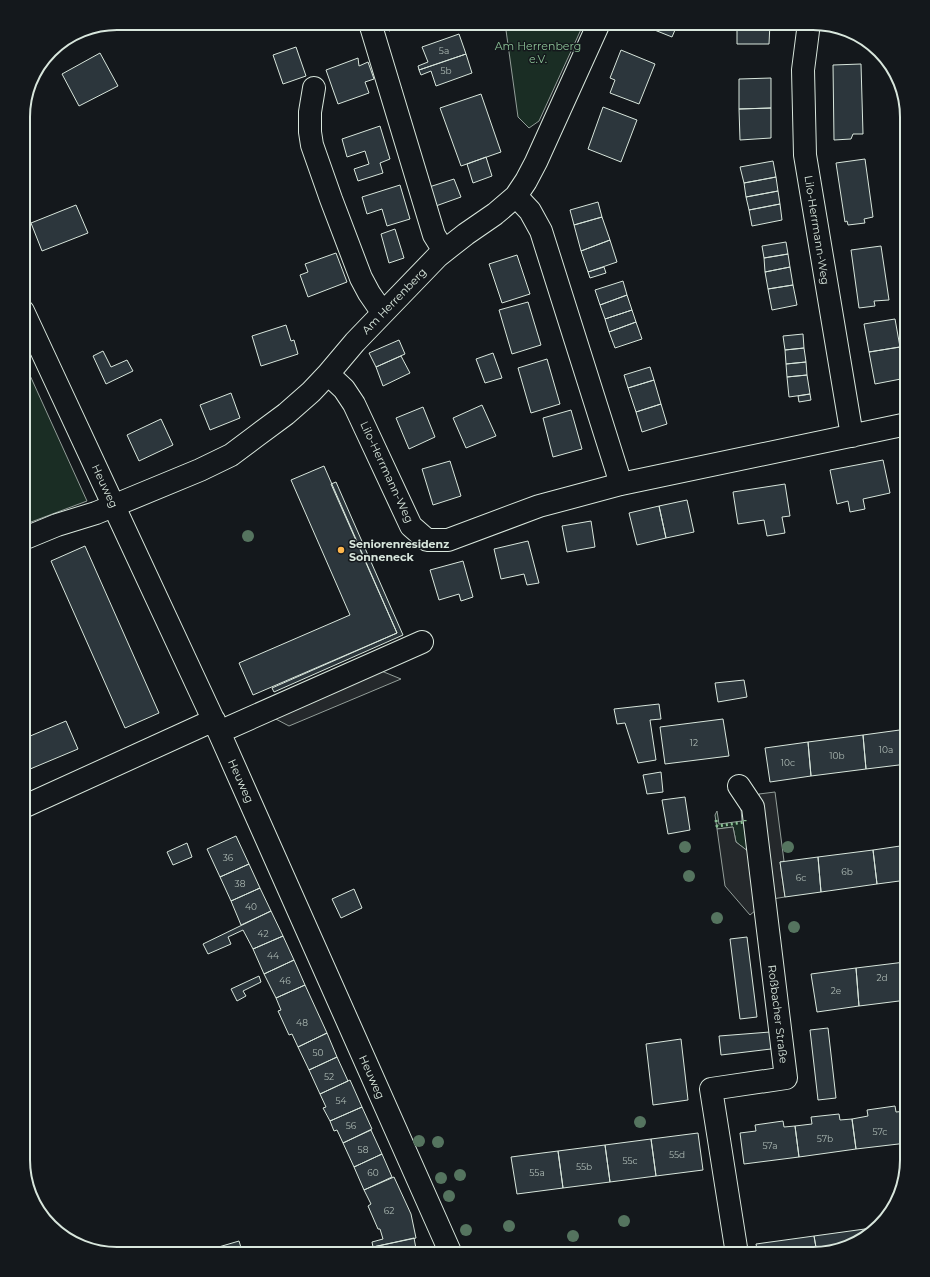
<svg xmlns="http://www.w3.org/2000/svg" width="930" height="1277" font-family="Montserrat,sans-serif">
  <style>
    .green { fill: #1a2d24; stroke: #939e99 }
    .parking { fill: #24282b; stroke: #939e99 }
    .building { fill: #2c363c; stroke: #d8e6dc }
    .lines { fill: none; stroke-linecap: round; stroke-linejoin: round }
    .minor-casing { stroke: #d8e6dc; stroke-width: 24 }
    .minor { stroke: #14181c; stroke-width: 22 }
    .hedge { stroke: #8ac095; stroke-width: 3; stroke-dasharray: 2 3; stroke-linecap: butt }
    .tree { fill: #55745f }
    .poi-dot { fill: #ffb74d; stroke: #14181c; stroke-width: 1.5 }
    .labels { text-anchor: middle; dominant-baseline: central; stroke-width: 3; stroke-linejoin: round; paint-order: stroke }
    .number-label { font-size: 9px; fill: #adbab4 }
    .park-label { font-size: 11px; fill: #8ac095; stroke: #14181c }
    .street-label { font-size: 11px; fill: #d8e6dc; stroke: #14181c }
    .poi-label { font-size: 11px; font-weight: bold; fill: #d8e6dc; stroke: #14181c; text-anchor: start }
    .rim { fill: none; stroke: #d8e6dc; stroke-width: 2 }
  </style>
  <rect width="100%" height="100%" fill="#14181c"/>
  <path class="green" d="M505,23H584L539,121L529,128L518,117Z
    M23,360L87,501L23,525Z
    M741,809L746,812L749,852L736,842L733,827L717,829L715,815L717,811L719,824L742,821Z"/>
  <path class="parking" d="M379,670L401,679L289,726L272,717Z
    M775,792L784,861L780,862L785,897L772,899L759,794Z
    M733,827L736,842L749,852L756,910L750,915L725,886L717,829Z"/>
  <path class="building" d="M270,23H286L272,29Z
    M386,23H411L389,31Z
    M643,23H678L672,37L642,25Z
    M737,23H770L769,44H737Z
    M459,34L466,54L419,70L418,66L428,62L422,47Z
    M296,47L306,76L283,84L273,55Z
    M621,50L655,64L639,104L610,93L615,80L610,78Z
    M100,53L118,86L79,106L62,74Z
    M466,54L472,73L436,86L431,71L421,75L419,70Z
    M358,58L359,66L368,62L374,79L365,82L369,93L338,104L326,70Z
    M861,64L863,134H853L851,139L834,140L833,65Z
    M771,78V108L739,109V79Z
    M481,94L501,152L461,166L440,108Z
    M603,107L637,120L621,162L588,149Z
    M771,108V138L740,140L739,109Z
    M380,126L390,159L380,163L383,173L358,181L354,169L369,164L365,151L347,157L342,139Z
    M486,157L492,176L473,183L467,164Z
    M865,159L873,217L864,219L865,223L848,225L847,221L845,222L836,163Z
    M773,161L776,177L744,183L740,167Z
    M776,177L778,191L746,197L744,183Z
    M454,179L461,197L433,207L426,188Z
    M400,185L410,219L387,226L382,209L367,214L362,197Z
    M778,191L780,204L749,210L746,197Z
    M598,202L602,217L574,225L570,210Z
    M780,204L782,220L752,226L749,210Z
    M76,205L88,233L42,251L31,223Z
    M602,217L610,240L581,251L574,225Z
    M395,229L404,258L389,263L381,234Z
    M610,240L617,262L588,272L581,251Z
    M786,242L788,254L764,258L762,246Z
    M881,246L889,300L874,301L875,306L859,308L851,250Z
    M336,253L347,282L308,297L300,275L308,272L305,264Z
    M788,254L790,267L765,272L764,258Z
    M517,255L530,294L502,303L489,264Z
    M604,267L606,273L590,278L588,272Z
    M790,267L793,285L768,289L765,272Z
    M623,281L627,295L600,305L595,290Z
    M793,285L797,305L772,310L768,289Z
    M627,295L632,310L605,319L600,305Z
    M528,302L541,345L512,354L499,310Z
    M632,310L636,322L609,332L605,319Z
    M895,319L900,347L869,352L864,324Z
    M636,322L642,339L615,348L609,332Z
    M286,325L291,341L294,340L298,354L261,366L252,336Z
    M803,334L804,348L785,350L783,336Z
    M399,340L405,354L376,367L369,353Z
    M900,347L906,378L875,384L869,352Z
    M804,348L806,362L786,364L785,350Z
    M103,351L111,367L127,360L133,371L106,384L93,356Z
    M493,353L502,378L485,383L476,359Z
    M401,356L410,373L383,386L376,367Z
    M547,359L560,404L531,413L518,368Z
    M806,362L807,375L787,377L786,364Z
    M650,367L654,380L628,388L624,375Z
    M807,375L810,394L789,397L787,377Z
    M654,380L661,404L636,412L628,388Z
    M231,393L240,418L210,430L200,405Z
    M810,394L811,400L799,402L798,396Z
    M661,404L667,424L642,432L636,412Z
    M482,405L496,436L466,448L453,418Z
    M423,407L435,437L409,449L396,418Z
    M571,410L582,449L553,457L543,418Z
    M161,419L173,445L139,461L127,435Z
    M883,460L890,493L863,499L865,509L850,512L848,501L837,504L830,470Z
    M450,461L461,496L433,505L422,469Z
    M324,466L397,633L253,695L239,663L350,615L291,480Z
    M336,482L403,635L274,692L272,688L397,633L331,484Z
    M785,484L790,516L782,517L785,533L767,536L764,520L738,524L733,492Z
    M687,500L694,532L666,538L659,506Z
    M659,506L666,538L637,545L629,513Z
    M591,521L595,547L567,552L562,526Z
    M528,541L539,583L527,585L524,574L501,579L494,549Z
    M85,546L159,713L125,728L51,561Z
    M463,561L473,597L461,601L459,594L439,600L430,570Z
    M744,680L747,697L718,702L715,683Z
    M659,704L661,719L650,720L656,760L638,763L625,723L617,724L614,709Z
    M723,719L729,756L665,764L660,727Z
    M66,721L78,749L23,772V739Z
    M907,729V764L866,769L863,735Z
    M863,735L866,769L811,776L808,742Z
    M808,742L811,776L770,782L765,748Z
    M661,772L663,792L647,794L643,775Z
    M685,797L690,830L668,834L662,800Z
    M236,836L249,864L220,877L207,849Z
    M187,843L192,857L173,865L167,852Z
    M907,845V880L877,884L873,850Z
    M873,850L877,884L821,892L818,857Z
    M818,857L821,892L785,897L780,862Z
    M249,864L260,888L231,901L220,877Z
    M260,888L271,911L241,925L231,901Z
    M354,889L362,908L341,918L332,899Z
    M271,911L283,936L253,949L243,930L228,937L231,944L208,954L203,944Z
    M283,936L294,960L264,974L253,949Z
    M747,937L757,1017L740,1019L730,939Z
    M294,960L305,985L276,998L264,974Z
    M905,962L907,1000L859,1006L856,968Z
    M905,962H907V986Z
    M856,968L859,1006L817,1012L811,974Z
    M259,976L261,982L243,991L246,996L237,1001L231,989Z
    M305,985L327,1033L298,1047L292,1034L289,1035L278,1011L281,1010L276,998Z
    M828,1028L836,1098L818,1100L810,1030Z
    M770,1032L771,1049L721,1055L719,1036Z
    M327,1033L337,1057L309,1070L298,1047Z
    M681,1039L688,1100L653,1105L646,1044Z
    M337,1057L348,1081L320,1094L309,1070Z
    M350,1080L362,1107L330,1121L323,1108L326,1107L320,1094Z
    M895,1106L896,1112L907,1111V1143L856,1149L852,1119L868,1116L867,1110Z
    M362,1107L372,1129L343,1143L337,1130L334,1131L330,1121Z
    M839,1114L840,1120L852,1119L856,1149L799,1157L795,1126L812,1124L811,1117Z
    M783,1121L784,1127L795,1126L799,1157L744,1164L740,1133L756,1131L755,1125Z
    M371,1130L382,1154L354,1167L343,1143Z
    M698,1133L703,1170L656,1176L651,1139Z
    M651,1139L656,1176L610,1182L605,1145Z
    M605,1145L610,1182L563,1188L558,1151Z
    M558,1151L563,1188L517,1194L511,1157Z
    M382,1154L392,1177L364,1190L354,1167Z
    M394,1177L411,1214L416,1238L373,1247L372,1242L383,1239L380,1229H378L368,1206L371,1204L364,1190Z
    M872,1228L860,1241L817,1253L814,1236Z
    M814,1236L817,1253L758,1254L756,1244Z
    M414,1238L417,1254H387V1251L375,1254L373,1247Z
    M239,1241L243,1254H195Z
    M715,1249L716,1254H683Z"/>
  <g class="lines">
    <g class="minor-casing">
      <path id="minor" d="M370,23L434,235L444,251
        M809,23L803,70L805,155L852,436
        M314,88L310,112V132L312,145L331,199L361,278L369,293L382,312
        M516,196L530,211L541,231L621,484
        M23,311L219,732L451,1254
        M328,374L344,389L354,404L411,526L427,540H448L539,506L621,484L907,424
        M23,539L57,525L96,513L200,470L231,455L255,437L286,414L311,392L328,374L355,342L438,256L466,234L495,214L516,196L526,181L536,162L599,23
        M219,732L422,642
        M23,807L214,720
        M737,1254L711,1089L786,1078L753,807L739,786"/>
    </g>
    <use href="#minor" class="minor"/>
    <path class="hedge" d="M716,820L717,826L745,822V820"/>
  </g>
  <g class="tree">
    <circle cx="248" cy="536" r="6"/>
    <circle cx="685" cy="847" r="6"/>
    <circle cx="788" cy="847" r="6"/>
    <circle cx="689" cy="876" r="6"/>
    <circle cx="717" cy="918" r="6"/>
    <circle cx="794" cy="927" r="6"/>
    <circle cx="640" cy="1122" r="6"/>
    <circle cx="419" cy="1141" r="6"/>
    <circle cx="438" cy="1142" r="6"/>
    <circle cx="460" cy="1175" r="6"/>
    <circle cx="441" cy="1178" r="6"/>
    <circle cx="449" cy="1196" r="6"/>
    <circle cx="624" cy="1221" r="6"/>
    <circle cx="509" cy="1226" r="6"/>
    <circle cx="466" cy="1230" r="6"/>
    <circle cx="573" cy="1236" r="6"/>
  </g>
  <circle class="poi-dot" cx="341" cy="550" r="4"/>
  <g class="labels">
    <g class="number-label">
      <text x="444" y="50">5a</text>
      <text x="446" y="70">5b</text>
      <text x="694" y="742">12</text>
      <text x="886" y="749">10a</text>
      <text x="837" y="755">10b</text>
      <text x="788" y="762">10c</text>
      <text x="228" y="857">36</text>
      <text x="847" y="871">6b</text>
      <text x="801" y="877">6c</text>
      <text x="240" y="883">38</text>
      <text x="251" y="906">40</text>
      <text x="263" y="933">42</text>
      <text x="273" y="955">44</text>
      <text x="882" y="977">2d</text>
      <text x="285" y="980">46</text>
      <text x="836" y="990">2e</text>
      <text x="302" y="1022">48</text>
      <text x="318" y="1052">50</text>
      <text x="329" y="1076">52</text>
      <text x="341" y="1100">54</text>
      <text x="351" y="1125">56</text>
      <text x="880" y="1131">57c</text>
      <text x="825" y="1138">57b</text>
      <text x="770" y="1145">57a</text>
      <text x="363" y="1149">58</text>
      <text x="677" y="1154">55d</text>
      <text x="630" y="1160">55c</text>
      <text x="584" y="1166">55b</text>
      <text x="373" y="1172">60</text>
      <text x="537" y="1172">55a</text>
      <text x="389" y="1210">62</text>
    </g>
    <g class="park-label">
      <text x="538" y="46">Am Herrenberg<tspan x="538" dy="13">e.V.</tspan></text>
    </g>
    <g class="street-label">
      <text transform="translate(817 230) rotate(81)">Lilo-Herrmann-Weg</text>
      <text transform="translate(394 301) rotate(-46)">Am Herrenberg</text>
      <text transform="translate(387 472) rotate(65)">Lilo-Herrmann-Weg</text>
      <text transform="translate(105 486) rotate(65)">Heuweg</text>
      <text transform="translate(241 781) rotate(66)">Heuweg</text>
      <text transform="translate(778 1014) rotate(83)">Roßbacher Straße</text>
      <text transform="translate(372 1077) rotate(66)">Heuweg</text>
    </g>
    <g class="poi-label">
      <text x="349" y="544">Seniorenresidenz<tspan x="349" dy="13">Sonneneck</tspan></text>
    </g>
  </g>
  <path d="M0 0H930V1277H0ZM117 30H813A87 87 0 0 1 900 117V1160A87 87 0 0 1 813 1247H117A87 87 0 0 1 30 1160V117A87 87 0 0 1 117 30Z" fill="#14181c" fill-rule="evenodd"/>
  <path class="rim" d="M117 30H813A87 87 0 0 1 900 117V1160A87 87 0 0 1 813 1247H117A87 87 0 0 1 30 1160V117A87 87 0 0 1 117 30Z"/>
</svg>
